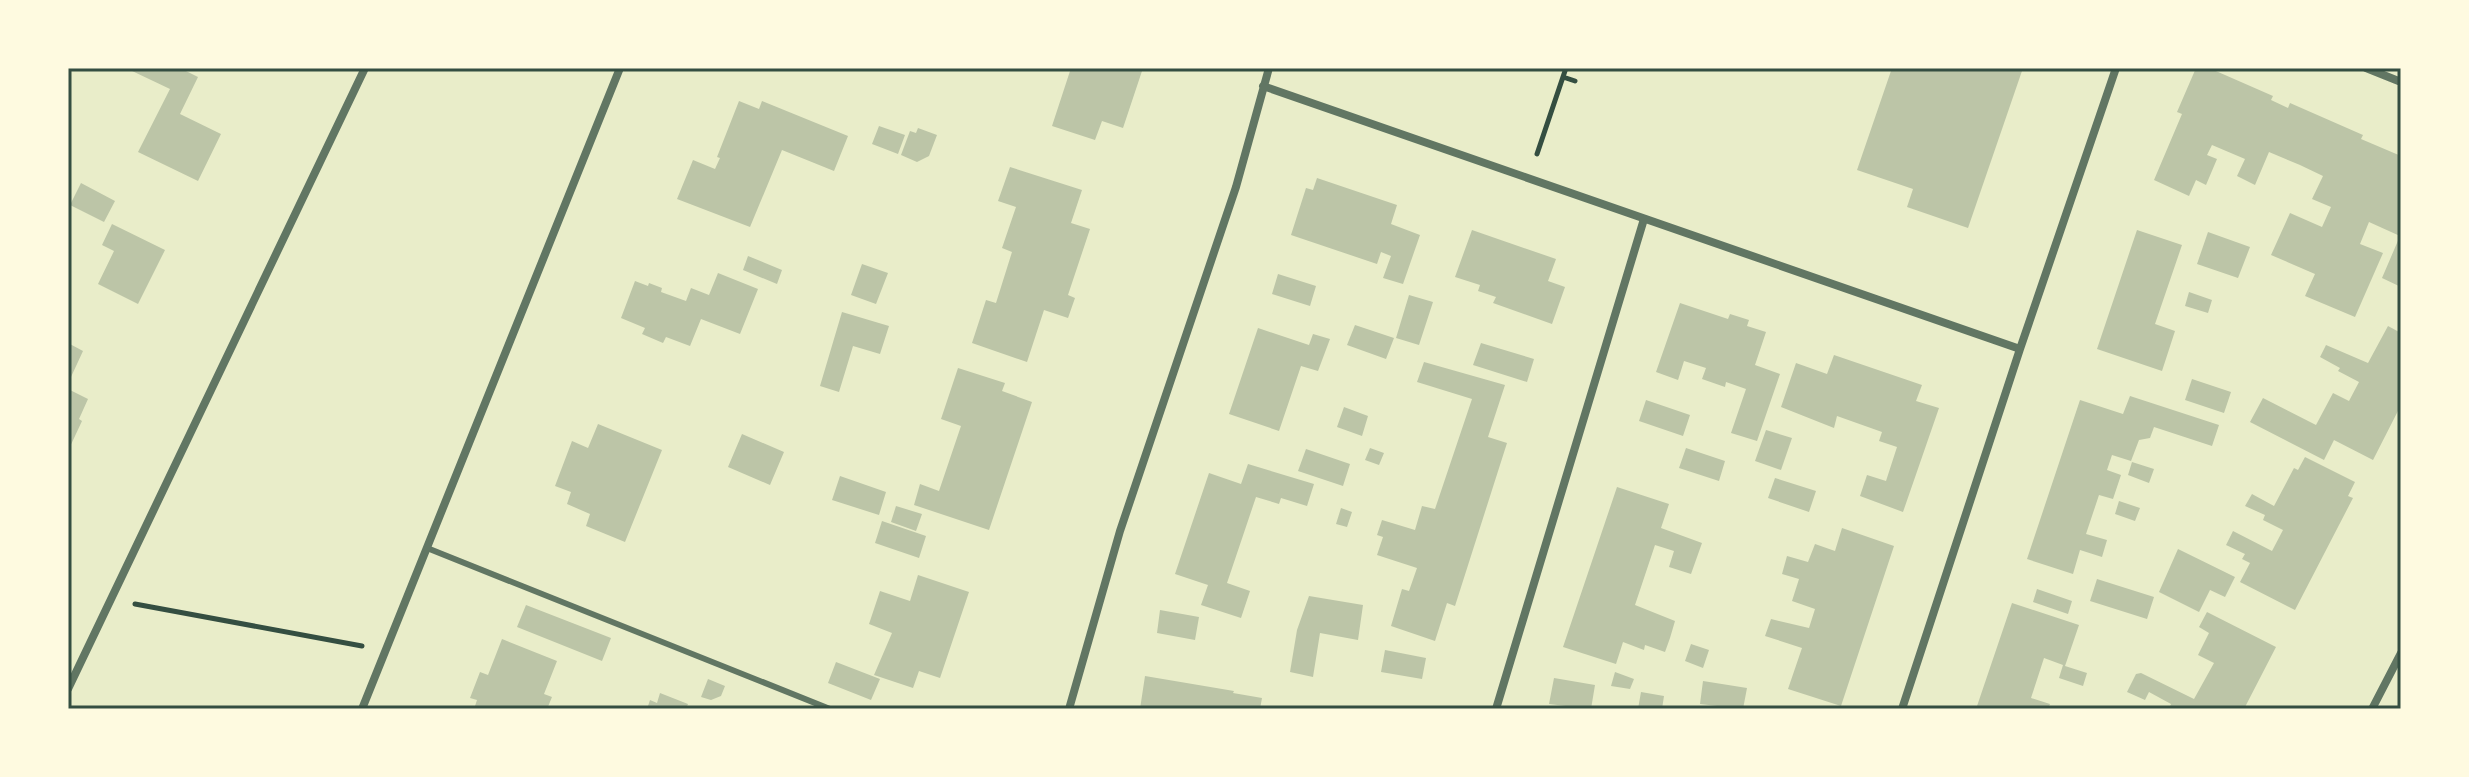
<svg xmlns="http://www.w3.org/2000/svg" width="2469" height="777" font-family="'Nunito Sans',sans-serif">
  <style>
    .building { fill: #bcc5a7 }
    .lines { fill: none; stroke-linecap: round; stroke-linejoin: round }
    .path { stroke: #344e41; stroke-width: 5 }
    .service { stroke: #617663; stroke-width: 6 }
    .minor { stroke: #617663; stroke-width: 8 }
    .neatline { fill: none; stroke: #344e41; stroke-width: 3 }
  </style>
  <rect width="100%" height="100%" fill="#e9edc9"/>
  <path class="building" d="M131,68H180L198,77L180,114L221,134L198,181L138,152L170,89L130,70Z
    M1071,68H1143L1123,128L1102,121L1095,140L1052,126Z
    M1892,68H2023L1968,228L1907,207L1913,189L1857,170Z
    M2196,68H2209L2273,96L2271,100L2288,108L2290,103L2363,135L2361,139L2401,156V287L2382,278L2400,236L2369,222L2360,244L2383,253L2355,317L2305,296L2315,274L2271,255L2290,213L2322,227L2331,207L2312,199L2323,176L2300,165L2269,152L2255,185L2237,176L2245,159L2212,145L2207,155L2217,159L2206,185L2196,180L2189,196L2154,180L2182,114L2177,112Z
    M739,101L759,109L762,101L848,136L834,171L782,150L750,227L677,199L693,160L715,169L720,158L717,157Z
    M879,126L905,135L898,154L872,144Z
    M918,128L937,135L929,156L917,162L901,155L910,131L916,133Z
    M1010,167L1082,190L1071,223L1090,229L1068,295L1075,298L1068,318L1044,310L1027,362L972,343L986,300L996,303L1012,252L1002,248L1016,207L998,201Z
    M1317,178L1397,205L1391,224L1420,235L1403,284L1383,278L1391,256L1381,252L1377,264L1291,235L1306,188L1313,190Z
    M81,183L115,201L104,222L70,205Z
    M112,224L165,250L138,304L98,284L114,251L102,245Z
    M1472,230L1556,259L1548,281L1565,287L1552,324L1493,303L1496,297L1478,291L1480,285L1455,277Z
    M2137,230L2182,245L2155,324L2175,331L2162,371L2097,349Z
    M2208,232L2250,247L2238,278L2197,264Z
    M748,256L782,270L777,284L743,270Z
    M862,264L888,273L876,304L851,295Z
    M718,273L758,289L740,334L701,319L690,346L666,337L663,343L642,334L645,328L621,318L635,281L648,286L649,283L662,288L661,292L686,301L691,288L709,295Z
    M1278,274L1316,286L1310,306L1272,294Z
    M2189,292L2212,300L2208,313L2185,306Z
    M1409,295L1433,302L1419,345L1396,338Z
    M1680,303L1728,319L1730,314L1749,320L1747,326L1766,332L1755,365L1780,374L1757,441L1731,433L1746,389L1726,382L1725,387L1702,379L1706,368L1684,361L1678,380L1656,372Z
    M842,312L889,326L880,354L853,346L839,392L820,386Z
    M1355,325L1394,338L1386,359L1347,345Z
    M2388,326L2401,333V405L2373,460L2334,440L2324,460L2250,422L2263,398L2316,425L2333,393L2349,401L2359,382L2338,371L2340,368L2320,357L2326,345L2368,363Z
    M1258,328L1309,345L1313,334L1330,339L1318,371L1301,366L1279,431L1229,414Z
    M68,343L83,351L71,377L68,376Z
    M1481,343L1534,359L1527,382L1473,365Z
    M1834,355L1922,385L1916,401L1939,408L1903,512L1860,496L1867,475L1886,481L1897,447L1879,441L1882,432L1837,416L1834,428L1781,407L1796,363L1827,374Z
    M1424,362L1505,385L1488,437L1507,443L1455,606L1447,603L1435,641L1391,626L1402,589L1409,591L1417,568L1377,555L1383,537L1377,535L1382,520L1415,530L1422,506L1435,509L1472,399L1417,382Z
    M958,368L1005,383L1002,391L1032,402L989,530L914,505L920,484L939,491L961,426L941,419Z
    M2192,379L2231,392L2224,413L2185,400Z
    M68,389L88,399L79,419L82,421L68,451Z
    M2130,396L2219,425L2212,446L2154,427L2150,438L2139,440L2131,461L2112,455L2107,470L2121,475L2113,499L2099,495L2086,534L2107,540L2102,557L2080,550L2073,574L2027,559L2080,400L2123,414Z
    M1646,400L1690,415L1683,436L1639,421Z
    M1344,407L1368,416L1362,436L1337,427Z
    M598,424L662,450L625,542L586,526L590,514L567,504L571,492L555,486L572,441L588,448Z
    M1766,430L1792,438L1781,470L1755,461Z
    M742,434L784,452L770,485L728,467Z
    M1370,448L1384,453L1379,465L1365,460Z
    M1686,448L1725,461L1719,481L1679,468Z
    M1306,449L1350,464L1343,486L1298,471Z
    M2305,457L2355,482L2348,496L2353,498L2295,610L2240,582L2250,563L2242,559L2245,554L2226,545L2233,531L2272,551L2283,530L2263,520L2265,515L2245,506L2252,494L2274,506L2294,468L2298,470Z
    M2132,462L2154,469L2149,483L2128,475Z
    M1248,464L1314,484L1307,506L1281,498L1279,504L1256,497L1227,583L1250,591L1241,618L1201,605L1208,585L1175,574L1209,473L1241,484Z
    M840,476L886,492L879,515L832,500Z
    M1775,478L1816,491L1809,512L1768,498Z
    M1617,487L1669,504L1661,528L1702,543L1691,574L1669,567L1674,551L1655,545L1635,605L1675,621L1670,638L1665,652L1645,645L1644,650L1623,642L1616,664L1563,647Z
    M2119,501L2140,508L2135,521L2115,514Z
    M896,506L922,514L916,531L891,522Z
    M1341,508L1352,512L1347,527L1336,524Z
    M882,521L926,536L919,558L875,543Z
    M1842,528L1894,546L1841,706L1788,689L1802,648L1765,636L1771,619L1809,628L1815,609L1792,601L1799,579L1782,574L1787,556L1808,562L1815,544L1835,551Z
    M2178,549L2235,577L2225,597L2210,590L2199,612L2159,592Z
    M918,575L969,592L940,678L919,671L913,688L874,675L892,633L869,624L880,591L910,601Z
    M2097,579L2154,597L2147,619L2090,601Z
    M2037,589L2072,601L2068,614L2033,602Z
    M1309,596L1363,605L1358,640L1320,633L1313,677L1290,672L1297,630Z
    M2012,603L2079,625L2065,666L2087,673L2083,686L2059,678L2063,665L2044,658L2031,698L2050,704L2048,709H1976Z
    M526,605L611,638L602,661L517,627Z
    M1160,610L1199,617L1195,640L1157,633Z
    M2207,612L2276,647L2244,709H2169L2171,704L2149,692L2145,700L2127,692L2136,674L2141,673L2194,699L2214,663L2198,655L2209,633L2199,627Z
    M502,639L557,661L544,694L552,697L547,709H474L477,700L470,698L480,672L488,675Z
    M1691,644L1709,650L1703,668L1685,661Z
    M1385,650L1426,658L1422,679L1381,672Z
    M836,662L880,679L871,700L828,683Z
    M1615,672L1634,679L1630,689L1611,686Z
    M1145,676L1234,691L1233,693L1262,698L1260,709H1140Z
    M1554,678L1595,685L1591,709L1549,704Z
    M708,679L725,686L721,696L711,700L701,697Z
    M1703,681L1747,688L1743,709L1700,704Z
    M1641,692L1664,696L1662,709H1638Z
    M660,693L688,704L686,709H647L650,700L657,703Z"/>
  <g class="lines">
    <path class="path" d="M1563,77L1575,81
      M1537,154L1566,68
      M135,604L362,646"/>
    <path class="service" d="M427,548L830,709"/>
    <path class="minor" d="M2366,68L2401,82
      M1263,86L2020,349
      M68,689L365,68
      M362,709L620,68
      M1069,709L1120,531L1236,187L1269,68
      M1496,709L1644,219
      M1902,709L2020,349L2116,68
      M2372,709L2401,653"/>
  </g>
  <rect width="2469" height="777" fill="none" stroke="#fefae0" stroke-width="140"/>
  <rect x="70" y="70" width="2329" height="637" class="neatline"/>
</svg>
